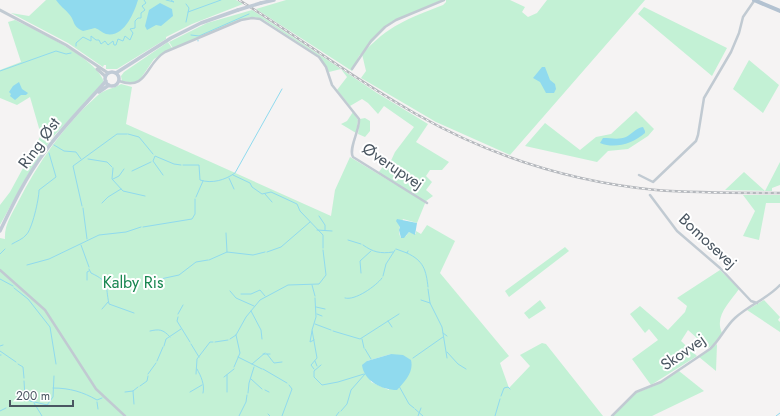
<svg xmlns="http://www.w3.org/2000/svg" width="780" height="416" font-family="Jost,sans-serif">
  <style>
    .green { fill: #c3f1d5; fill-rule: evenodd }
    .water { fill: #90daee }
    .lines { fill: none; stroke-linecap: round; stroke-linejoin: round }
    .stream { stroke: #90daee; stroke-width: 1 }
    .minor { stroke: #c1cad2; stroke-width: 2.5 }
    .tertiary { stroke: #c1cad2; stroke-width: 3 }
    .secondary { stroke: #c1cbd6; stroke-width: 3.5 }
    .primary { stroke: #b3c2d1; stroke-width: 4 }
    .rail-casing { stroke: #b5b8bd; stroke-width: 2.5 }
    .rail { stroke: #fff; stroke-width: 1; stroke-dasharray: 3; stroke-linecap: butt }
    .secondary-bridge { stroke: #c1cbd6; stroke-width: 3.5 }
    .labels { text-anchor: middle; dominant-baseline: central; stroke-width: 4; stroke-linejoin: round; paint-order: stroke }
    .street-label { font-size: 16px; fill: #4a5661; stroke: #fff }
    .park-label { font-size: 16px; fill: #17864f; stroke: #fff }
  </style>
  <rect width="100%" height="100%" fill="#f5f3f3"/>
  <path class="green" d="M46,0H236L243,4L192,24L166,37V39L117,69H106V65H104L103,67L68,43L11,13L29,16Z
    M286,0H442L391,22L359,56L352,71L256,9Z
    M446,0H510L525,7L522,12L528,17L537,13L547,0H645L510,155L436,122L361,78L366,71L362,54C389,25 407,19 443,5L446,2Z
    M644,7L727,48L712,76L638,14Z
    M252,10L377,93L428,124L416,142L449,162L442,170H430L426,176L432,182L426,190L433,196L426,201L417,223L403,219C400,226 397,231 401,238L406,236L409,232L416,234V231L421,234L427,225L455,241L440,273L509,356L500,363L509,388L530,366L520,355L542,343L546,344L603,416H0V238L5,239C4,225 12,214 18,202C38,163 63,126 97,96C104,89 113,89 121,84L132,87L126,124L331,216L335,190L350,157L398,186L378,173L385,164L389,165L395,152L414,127L384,106L378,114L368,103L362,99L350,106L337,90L347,77L341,69L329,72L319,56L264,20L255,17L246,18L173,48L169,42L207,23ZM391,354L389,390L371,382L367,361Z
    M15,20C37,31 97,58 104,82L52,138L27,176L0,225V205L10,192L41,135L30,97L17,105L0,98V70L21,62L8,22Z
    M168,42L172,48L154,59L141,78L135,83L122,81L121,76L124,72Z
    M749,60L779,85L763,113L733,89Z
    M636,111L654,129L648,136L628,149L608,151L597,162L525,146L545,123L580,150L596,137L611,134Z
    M353,112L358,120L356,133L341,124L347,121Z
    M365,118L370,121V131L365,137L358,134L360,119Z
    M780,162V185L772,188V191L725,190L744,172L765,191Z
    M743,195H780V203H766L759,240L743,236L755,211Z
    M565,247L569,251L509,297L505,291Z
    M720,270L739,289C730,302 714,316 722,333L715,344L708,348L688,330L681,341L697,356L651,385L632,359L658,340L649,329L645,333L630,314L640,306L668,330L685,312L687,306L677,298Z
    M540,300L546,308L529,319L524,313Z
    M764,300L780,317L778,320L780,322V332L747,310Z
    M717,344L716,371L699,357Z
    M679,371L704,391L652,416H613L636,393L654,386Z"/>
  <path class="water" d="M56,0H138C134,13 124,38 106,34C102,33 99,29 95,28L83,31C71,25 76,22 69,14C65,9 60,6 56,0Z
    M160,3L172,9L173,16L161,26L156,25L147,30L145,26L149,10Z
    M542,67H545L550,80L555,84L556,89L554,93H546L540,82L533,78Z
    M19,82L22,89L28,93L26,95H21L15,100L10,96L11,94L9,92L13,86Z
    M643,127L645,131V133C632,144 615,149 600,143L603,138C611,138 619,140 626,137C632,134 636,128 643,127Z
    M397,219L417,223L415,235L409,232L404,238H401L399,230L400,227L396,221Z
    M391,354L403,355L411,360C414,372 405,381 397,390C382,390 364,381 362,365L367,361Z"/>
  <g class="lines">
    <path class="stream" d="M166,0L174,2L171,0
      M188,12L221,0
      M186,22L189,8L186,4
      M191,35L199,36L249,14
      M198,40V41
      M76,46V43L83,37L91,41V36L96,40H99L101,44L105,41L108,45L113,41L114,45H116L118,39L123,41L125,36L130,40L133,33L130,29L135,28V21L138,18H141V13L145,10L142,6L146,3L144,0
      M0,71L56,51L66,54L71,53
      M128,134L139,137L153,154
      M54,145L64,151L76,152L81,159
      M88,159L107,162L112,167
      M183,165H199L200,180C212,184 225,180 235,173L282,89
      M113,168L112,179L123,191L145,196
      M132,171L151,162
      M163,175L153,161L155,156L174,164L181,165
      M233,175L250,183L252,187L262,194L271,192L297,204L300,211L323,235V248
      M229,178L234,189
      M113,179L119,176L124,169
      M265,194L272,202
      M196,197L203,181
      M102,203L108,197L121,189
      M82,206L73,166L117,134H127
      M83,208L87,239
      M319,216L325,225V230
      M143,227L192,219L195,214V199
      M317,230L332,231
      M226,233L227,252
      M348,240L361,244
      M12,244C17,241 23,239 26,235C32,230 39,199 39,190L56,177L49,153
      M81,245L89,267
      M363,245C373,252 380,254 393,252
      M396,249L407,253L408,251
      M267,252L281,247L310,222
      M407,253C424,261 426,270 428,287
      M0,254L5,249
      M209,260L227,252L253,255L265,252
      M27,265L49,259L99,235L126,232L141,227
      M89,269L91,273C110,282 105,285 109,304L134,313
      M361,273L360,261L371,251
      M383,276L386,264L395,250
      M0,279L13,286
      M87,280V272L89,271
      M156,280L179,275L196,262L208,260
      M312,285L315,296
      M14,288L28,299L50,327L56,364
      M428,289L430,303L442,327L447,358
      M230,291L236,298L254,306
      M241,294H251L260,290L265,296
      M345,298C355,301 376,286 382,278
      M421,300L430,303
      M316,307L325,309
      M102,309L108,302
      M251,311L261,330L262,339
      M178,314L183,305
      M317,314L322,316
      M178,317L177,321L190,342
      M388,321L392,327
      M315,324L331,330
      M150,331C159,329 163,329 170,337
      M312,331L310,342L314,340
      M333,331L360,339L399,314
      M443,333L447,336
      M230,339L236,335L246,317L260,300L288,285L319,284L326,275L323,250
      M362,339L364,348
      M215,342L228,340
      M191,344L199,357
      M0,346L3,345
      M164,346L166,339L181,329
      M365,349L371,359
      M0,351L16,362
      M447,352L458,364L466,369
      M263,354H270
      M267,354L274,363L282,362
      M0,355H1
      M238,357L262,369
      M413,358L443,337
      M157,361L163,347
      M315,361L317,366
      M18,364L23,367L24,378
      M252,364L265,353
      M321,365L314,371V377L322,385L338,382L364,374
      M234,367L240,353L236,335
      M197,369C201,376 205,385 203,393
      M263,369L287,383
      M314,369L311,365L317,358L312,330L316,317L315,298
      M148,374L156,363
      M196,374L197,359L210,342H213
      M227,375V392
      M224,377L234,369
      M251,379L262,389
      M24,381L25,397L30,401L52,406
      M140,386L147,381L148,376
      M399,386L409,404L414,408
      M53,388C70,388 83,392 97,400L102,398
      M265,390L269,392
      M133,391L134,404
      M125,392L133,391L138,387
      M190,392L202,385
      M248,393L249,383L254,367
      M501,396L504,388L508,387L510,389
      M97,402L98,409
      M34,403L42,416
      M47,405L53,397L54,376
      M415,409L423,416
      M0,411L6,408
      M341,411L347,404L351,390L365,374
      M268,414L270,416
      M239,416L246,402L247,395
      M282,416L292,389L289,385
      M336,416L339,412
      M418,416L421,408
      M495,416L500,399
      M776,416L780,413"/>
    <path class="minor" d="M352,69L371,41L385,27L396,20L444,0
      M119,81C148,91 145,64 165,52L241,20L252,18L260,19L319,57L326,67L332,85L359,119C360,130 348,149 353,157L427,203
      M639,175L653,182L696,141L698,135L704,98L731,52L739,33L743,17L754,1
      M650,195L677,231L720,268L751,301L757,303
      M0,270L45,310L96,389L125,416
      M612,416L636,392L661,382L710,349C720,340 725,327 735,318C749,305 767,299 780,285"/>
    <path class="tertiary" d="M0,10L66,45L108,73
      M97,69L105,76"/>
    <path class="secondary" d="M261,3L274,0
      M105 79a7 7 0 1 1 14 0a7 7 0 1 1-14 0Z
      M116,73L171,38L201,23L238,10
      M99,92L109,85
      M0,231C13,204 26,177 44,153C62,127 85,105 106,81"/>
    <path class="primary" d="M754,0L780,11"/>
    <g class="rail-casing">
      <path id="rail" d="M239,0C299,37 355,80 416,114C490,156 572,182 656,190C697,193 739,193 780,193"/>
    </g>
    <use href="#rail" class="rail"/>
    <path class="secondary-bridge" d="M238,10L261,3"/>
  </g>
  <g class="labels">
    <g class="street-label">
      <text transform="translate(39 143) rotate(-54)">Ring Øst</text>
      <text transform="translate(393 166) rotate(34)">Øverupvej</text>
      <text transform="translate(708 241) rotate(43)">Bomosevej</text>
      <text transform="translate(683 352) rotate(-35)">Skovvej</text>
    </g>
    <g class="park-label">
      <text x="133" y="282">Kalby Ris</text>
    </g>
  </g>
  <path d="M10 400v6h63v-6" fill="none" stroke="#4a5661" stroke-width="2"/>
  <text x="16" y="400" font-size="12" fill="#4a5661" stroke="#ffffff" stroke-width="3" paint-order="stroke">200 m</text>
</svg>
